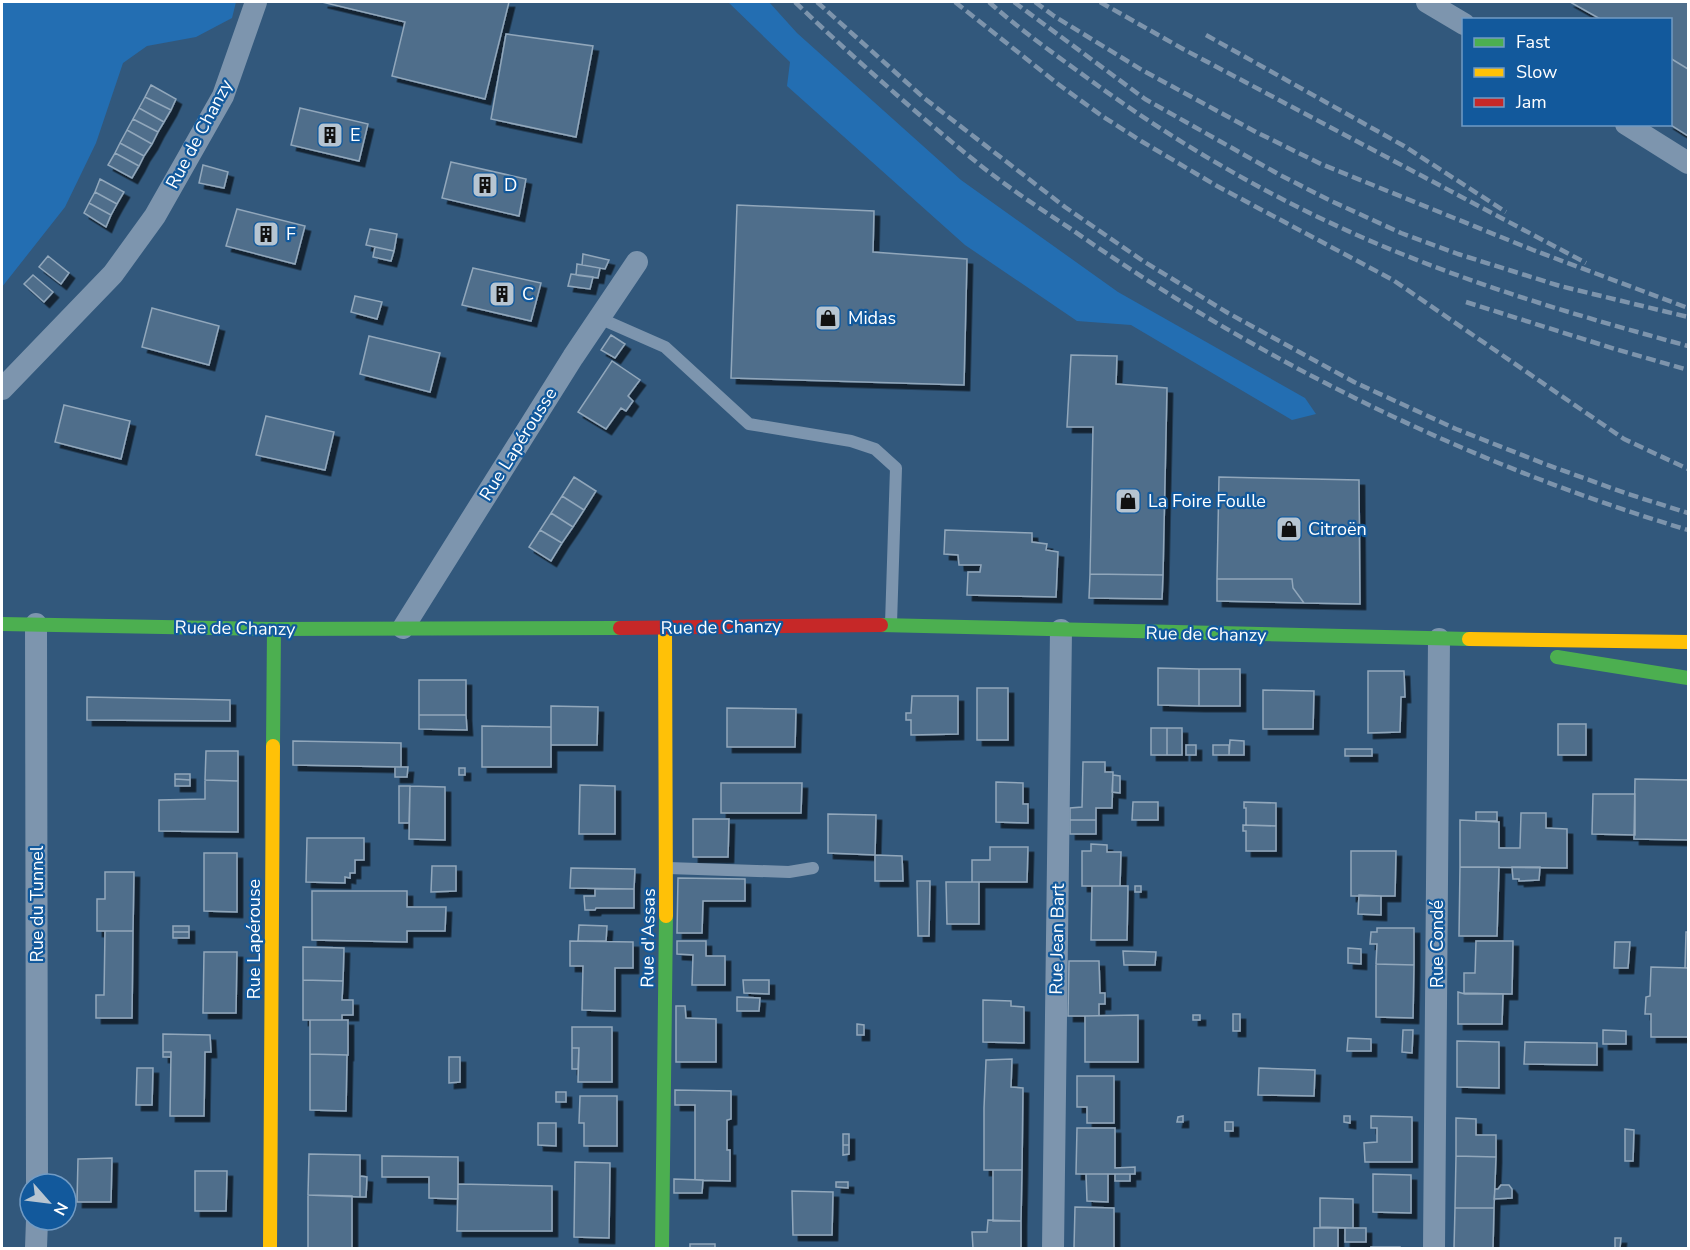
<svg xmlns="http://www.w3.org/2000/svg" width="1690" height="1250" font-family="'Nunito Sans',sans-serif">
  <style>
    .green { fill: #236eb2 }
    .building { fill: #506e8b; stroke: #91a7bb; stroke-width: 1.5; filter: url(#shadow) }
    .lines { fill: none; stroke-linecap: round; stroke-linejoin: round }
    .lane { stroke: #7d95ae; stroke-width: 12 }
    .street { stroke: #7d95ae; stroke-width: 22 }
    .fast { stroke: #4caf50; stroke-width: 14 }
    .slow { stroke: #ffc107; stroke-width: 14 }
    .jam { stroke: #c62828; stroke-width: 14 }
    .rail { stroke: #7d94ac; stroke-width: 4.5; stroke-dasharray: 10 4.5; stroke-linecap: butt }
    .labels { text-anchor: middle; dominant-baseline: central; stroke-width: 4.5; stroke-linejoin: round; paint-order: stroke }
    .street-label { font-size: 18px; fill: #fff; stroke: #12599c }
    .poi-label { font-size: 18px; fill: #fff; stroke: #12599c; text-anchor: start }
  </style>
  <defs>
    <filter id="shadow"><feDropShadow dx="5.5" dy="5.5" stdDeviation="0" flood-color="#0009"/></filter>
  </defs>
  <rect width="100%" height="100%" fill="#32587c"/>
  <path class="green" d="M2,2H236L232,18L196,37L147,46L123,63L96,143L65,207L2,287Z
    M728,2H769L797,33L961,180L1118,292L1305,398L1316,414L1292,420L1131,325L1077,321L965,245L787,86L790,62Z"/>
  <path class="building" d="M322,2H509L485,99L392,76L405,22Z
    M1570,2H1688V69L1670,58V20H1602Z
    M506,34L593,46L576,137L491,119Z
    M1670,58L1688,69V136L1669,124H1670Z
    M151,85L176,99L171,110L145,97Z
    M145,97L171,110L164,122L139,108Z
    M139,108L164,122L158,132L133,119Z
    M300,108L368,124L359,161L291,145Z
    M133,119L158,132L152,144L127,130Z
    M127,130L152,144L144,156L120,143Z
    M120,143L144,156L139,166L115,153Z
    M115,153L139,166L132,178L108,165Z
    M451,162L526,179L519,216L442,198Z
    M203,165L228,172L224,188L199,183Z
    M100,179L124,192L117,204L95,192Z
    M95,192L117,204L111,215L89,203Z
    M89,203L111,215L106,227L84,213Z
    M737,205L874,211L873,252L967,259L964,385L731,378Z
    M237,209L305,226L295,264L226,246Z
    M370,229L397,234L394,251L366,245Z
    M375,247L394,251L391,261L373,257Z
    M583,254L609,260L605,269L582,265Z
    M48,256L69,273L61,284L39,267Z
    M577,264L600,268L598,278L576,275Z
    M473,268L541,283L531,321L462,305Z
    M571,274L593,277L590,289L568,286Z
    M33,275L53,292L44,302L24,284Z
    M355,296L382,302L377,319L351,312Z
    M152,308L219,326L209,365L142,347Z
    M611,335L625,344L615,358L601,350Z
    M369,336L440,353L430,392L360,374Z
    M1071,355L1117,356L1116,384L1167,388L1163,575L1090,574L1093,427H1067Z
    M612,361L640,380L628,396L633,401L626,411L621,408L606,429L578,412Z
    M64,405L130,421L121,459L55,442Z
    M266,416L334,432L325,470L256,455Z
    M574,477L596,491L584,510L562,496Z
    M1219,477L1359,480L1360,604L1304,603L1293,588L1292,579H1217Z
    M562,496L584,510L573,527L551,513Z
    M551,513L573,527L562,543L540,530Z
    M540,530L562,543L551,561L529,547Z
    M945,530L1032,533V542L1047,544L1046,550L1058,552L1056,597L967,595L968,572H980L981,565H959L958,555L944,554Z
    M1090,574L1163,575L1162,599L1089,598Z
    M1217,579H1292L1293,588L1304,603L1217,601Z
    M1158,668L1199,669V706L1158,705Z
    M1199,669H1240V706H1199Z
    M1368,671H1404L1405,697H1401L1400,732L1368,733Z
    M419,680H466V715H419Z
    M977,688H1008V740H977Z
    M1263,690L1314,691L1313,729H1263Z
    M912,696H958V734L911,735V720H906V713H911Z
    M87,697L230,700V721L87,720Z
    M551,706L598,707L597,745H551Z
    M727,708L796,709L795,747H727Z
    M419,715H466L467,730L419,729Z
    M1558,724H1586V755H1558Z
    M482,726L551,727V767H482Z
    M1151,728H1167V755H1151Z
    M1167,728H1182V755H1167Z
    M1230,740L1244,741V755H1229Z
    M293,741L401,743V767L293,765Z
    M1186,745H1196V755H1186Z
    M1213,745H1229V755H1213Z
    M1345,749H1372V756H1345Z
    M206,751H238V781L205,780Z
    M1083,762H1105V772H1113L1112,808H1096V820H1070V808L1082,807Z
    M395,767H408L407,777H395Z
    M459,768H465V775H459Z
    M175,774H190V780L175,779Z
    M1113,775L1120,776V793L1112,792Z
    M175,779L190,780V786H175Z
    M1635,779L1688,780V840L1634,839Z
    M205,780L238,781V832L159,831V800L205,799Z
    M996,782L1023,783V804H1028V823L996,822Z
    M721,783H802L801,813H721Z
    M580,785L615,786V834H579Z
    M399,786H410L409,823H399Z
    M410,786L445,787V840L409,839Z
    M1593,794H1635V835L1592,834Z
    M1133,802H1158V820H1132Z
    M1244,802L1276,803V826L1246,825V808H1244Z
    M1476,812H1497V821H1476Z
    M1521,813H1546V828L1567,829V868L1460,867V820L1499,822V848H1520Z
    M828,814L876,815L875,855L828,853Z
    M693,819H729L728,857H693Z
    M1070,820H1096V834H1070Z
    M1243,825L1276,826V851H1246V831H1243Z
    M307,838H364V860H355V873H350V878L345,877V883L306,882Z
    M1091,844L1107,845V852H1121L1120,886H1082V851H1091Z
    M990,847H1028L1027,882H972V860H990Z
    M1351,851H1396L1395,896H1351Z
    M204,853H237V912L204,911Z
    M875,855L902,856L903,881H875Z
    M432,866H456V891L431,892Z
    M1460,867H1499L1497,936H1459Z
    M1512,867H1540L1539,880L1519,881V879H1513Z
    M571,868L635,869L634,889L570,888Z
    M105,872H134L133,931H97V899H105Z
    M678,878L745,879V901H703L702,933H677Z
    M917,881H930L929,936H918Z
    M946,882H979V924H947Z
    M1092,886H1128L1127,940H1091Z
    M1135,886H1141V892H1135Z
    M595,889H634V908H596L595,910H585L584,896H595Z
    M312,891H407V907H446L445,931H407V942L312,940Z
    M1359,895L1381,896V915L1358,914Z
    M579,925L607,926L606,941H578Z
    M173,926H189V932H173Z
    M1377,928H1414V965L1376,964L1377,944H1370L1371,932H1377Z
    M105,931H133L132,1018H96V995H104Z
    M173,932H189V938H173Z
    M1686,932H1688V968H1685Z
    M570,941L633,942V968H615V1011L582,1010L583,966H570Z
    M677,941H706V956H725V985H692L693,955L677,954Z
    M1476,941H1513L1512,994L1464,993V973H1475Z
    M1615,942H1630L1628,968H1614Z
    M303,947L344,948L343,981L303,980Z
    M1348,948L1361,949V964L1348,963Z
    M1123,951L1156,952L1155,965H1124Z
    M204,952H237L236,1013H203Z
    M1069,961H1099L1100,993H1105V1004H1099V1016H1068Z
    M1376,964L1414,965L1413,1018L1376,1017Z
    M1651,967L1688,968V1037H1651V1014H1645L1646,997L1650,996Z
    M303,980L343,981L342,1000H353V1015H342V1020H303Z
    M743,980H769V994L744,993Z
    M1458,992L1465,994H1503L1502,1024H1458Z
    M737,997L760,998L759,1011H737Z
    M983,1000L1011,1001V1006L1024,1007V1043L983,1042Z
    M676,1006H685L686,1018L716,1019V1062H676Z
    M1233,1014H1240V1031H1233Z
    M1138,1015V1062H1085V1016Z
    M1193,1015H1200V1020H1193Z
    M310,1020H348V1055L310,1054Z
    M857,1024L864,1025V1035H857Z
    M572,1027H612V1082H578L579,1048H572Z
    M1403,1030H1413L1412,1053L1402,1052Z
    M1603,1030L1626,1031V1044H1603Z
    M163,1034L210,1035L211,1052H205L204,1116H170L171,1052H163Z
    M1348,1038L1371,1039V1051H1347Z
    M1457,1041L1499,1042V1088L1457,1087Z
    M1525,1042L1597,1043V1065L1524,1064Z
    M572,1048H579L578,1069H572Z
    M163,1052H171V1057H163Z
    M310,1054L347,1055L346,1111L310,1110Z
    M449,1057H460V1082L449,1083Z
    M1012,1059L1011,1087L1023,1088L1022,1170H984V1108L986,1060Z
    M137,1068H153L152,1105H136Z
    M1259,1068L1315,1070L1314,1096L1258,1095Z
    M1077,1076H1114V1123H1087V1107H1077Z
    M675,1090L731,1091V1119L727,1120V1150H730V1181L695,1180V1105H675Z
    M556,1092H566V1102H556Z
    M580,1096H617V1146H584V1123H579Z
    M1183,1116V1122H1177L1178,1117Z
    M1344,1116H1350V1123L1344,1122Z
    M1371,1116L1412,1117V1162H1365L1364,1143L1377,1142V1128H1371Z
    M1456,1118L1476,1119V1135H1496V1157L1456,1156Z
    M1225,1122H1233V1131H1225Z
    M538,1123H556V1146L538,1145Z
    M1077,1128H1115V1168L1135,1167V1174H1076Z
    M1625,1129L1634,1130L1633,1161H1625Z
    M843,1134H849V1145H843Z
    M843,1145H849V1154L843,1155Z
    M309,1154L360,1155V1197L308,1195Z
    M382,1156L458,1157V1199L429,1198V1177H382Z
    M1456,1156L1496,1157L1494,1208H1455Z
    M112,1158L111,1202H77L78,1159Z
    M575,1162L610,1163L609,1238L574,1237Z
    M993,1170H1022L1021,1221H993Z
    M195,1171H227L226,1211H195Z
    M1086,1174H1108V1202L1087,1201Z
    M1115,1174H1130V1181H1115Z
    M1373,1174L1411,1175V1213L1373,1212Z
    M360,1176L367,1177L366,1197H360Z
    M674,1179L703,1180L702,1193H674Z
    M836,1182H848V1188L836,1187Z
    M458,1184L552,1186V1231H457Z
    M1501,1185H1509L1512,1189V1198L1494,1199L1495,1189H1498Z
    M792,1191L833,1192L832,1235H793Z
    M308,1195L352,1196V1248H308Z
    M1320,1198L1353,1199V1228L1320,1227Z
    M1075,1207L1114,1208V1248H1074Z
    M1455,1208H1494L1493,1248H1454Z
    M988,1220L1021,1221V1248H973L972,1232H987Z
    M1314,1228H1338V1248H1314Z
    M1345,1228H1366V1242H1345Z
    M1615,1238H1621L1620,1248H1615Z
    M690,1244H715V1248H690Z
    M1371,1247H1400V1248H1371Z"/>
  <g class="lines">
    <path class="lane" d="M599,318L665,347L749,424L851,441L875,449L896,468L891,624
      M668,868L789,872L813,868"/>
    <path class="street" d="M1427,2L1464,24
      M1626,124L1688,163
      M2,389L113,274L155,216L223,96L256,2
      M36,624L37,1184
      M403,628L573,357L637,262
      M36,1248L37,1220
      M1053,1248L1061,630
      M1434,1248L1439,639"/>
    <path class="fast" d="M2,624L274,629L620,628
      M881,625L1469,639
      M1557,657L1688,678
      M273,746L274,629
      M662,1248L666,916"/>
    <path class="slow" d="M665,628L666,916
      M1469,639L1688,642
      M270,1248L273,746"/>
    <path class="jam" d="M620,628L881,625"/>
    <path class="rail" d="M795,2C820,26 846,50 872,73C909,106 946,138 985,169C1012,190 1042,210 1071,229C1259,361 1468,464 1688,530
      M817,2L924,98L1065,207L1143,261L1228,313L1354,382L1456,429L1545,464L1628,494L1688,513
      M955,2L1058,84L1102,116L1141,141L1217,186L1393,280L1624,439L1688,469
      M989,2C1019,29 1053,53 1086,77C1184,149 1293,211 1407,256C1499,293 1593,320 1688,346
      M1014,2L1145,99L1280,175L1329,200L1401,233L1458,254L1560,286L1688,317
      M1035,2L1054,16L1142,70L1256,132L1321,164L1533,250L1688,308
      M1100,2L1183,49L1586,263
      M1206,35L1404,146L1506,212
      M1466,302L1615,349L1688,370"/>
  </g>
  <defs>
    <g id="building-square" transform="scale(1.35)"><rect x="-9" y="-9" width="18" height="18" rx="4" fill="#b7c5d1" stroke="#12599c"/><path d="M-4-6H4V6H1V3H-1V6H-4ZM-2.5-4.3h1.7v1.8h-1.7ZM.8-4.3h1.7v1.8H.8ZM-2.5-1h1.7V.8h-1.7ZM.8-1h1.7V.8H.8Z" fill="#111"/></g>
    <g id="shop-square" transform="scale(1.35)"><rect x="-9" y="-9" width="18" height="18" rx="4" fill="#b7c5d1" stroke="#12599c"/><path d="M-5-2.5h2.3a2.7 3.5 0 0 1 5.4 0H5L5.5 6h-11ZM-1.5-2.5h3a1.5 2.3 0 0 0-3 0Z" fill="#111"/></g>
  </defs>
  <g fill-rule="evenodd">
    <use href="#building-square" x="330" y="135"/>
    <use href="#building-square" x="485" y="185"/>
    <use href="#building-square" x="266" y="234"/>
    <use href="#building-square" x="502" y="294"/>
    <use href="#shop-square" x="828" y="318"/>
    <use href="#shop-square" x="1128" y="501"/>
    <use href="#shop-square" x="1289" y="529"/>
  </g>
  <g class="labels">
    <g class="street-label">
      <text transform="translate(199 134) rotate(-62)">Rue de Chanzy</text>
      <text transform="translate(518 444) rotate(-58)">Rue Lapérousse</text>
      <text transform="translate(721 627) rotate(-1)">Rue de Chanzy</text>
      <text transform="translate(235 628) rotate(1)">Rue de Chanzy</text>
      <text transform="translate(1206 634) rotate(1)">Rue de Chanzy</text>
      <text transform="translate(37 904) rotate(-90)">Rue du Tunnel</text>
      <text transform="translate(648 938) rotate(-89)">Rue d'Assas</text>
      <text transform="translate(254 939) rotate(-90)">Rue Lapérouse</text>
      <text transform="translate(1057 939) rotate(-89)">Rue Jean Bart</text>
      <text transform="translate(1437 944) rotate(-90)">Rue Condé</text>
    </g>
    <g class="poi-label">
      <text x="350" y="135">E</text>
      <text x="504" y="185">D</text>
      <text x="286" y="234">F</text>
      <text x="522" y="294">C</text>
      <text x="848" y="318">Midas</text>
      <text x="1148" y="501">La Foire Foulle</text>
      <text x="1308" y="529">Citroën</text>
    </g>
  </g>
  <rect width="1690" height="1250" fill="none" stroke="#ffffff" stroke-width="6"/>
  <rect x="1462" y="18" width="210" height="108" fill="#12599c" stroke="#719bc4" stroke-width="1.5"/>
  <rect x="1474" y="38" width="30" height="9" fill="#4caf50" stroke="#719bc4" stroke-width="1.5"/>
  <text x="1516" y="48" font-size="18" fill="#ffffff">Fast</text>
  <rect x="1474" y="68" width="30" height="9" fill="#ffc107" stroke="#719bc4" stroke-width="1.5"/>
  <text x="1516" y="78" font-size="18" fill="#ffffff">Slow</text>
  <rect x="1474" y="98" width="30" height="9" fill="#c62828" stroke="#719bc4" stroke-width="1.5"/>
  <text x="1516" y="108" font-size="18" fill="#ffffff">Jam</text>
  <g transform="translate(48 1202) rotate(118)"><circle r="28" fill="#12599c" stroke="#719bc4" stroke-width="1.5"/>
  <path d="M0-4.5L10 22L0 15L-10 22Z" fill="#b7c5d1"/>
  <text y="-9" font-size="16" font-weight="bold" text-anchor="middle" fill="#ffffff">N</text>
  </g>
</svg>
